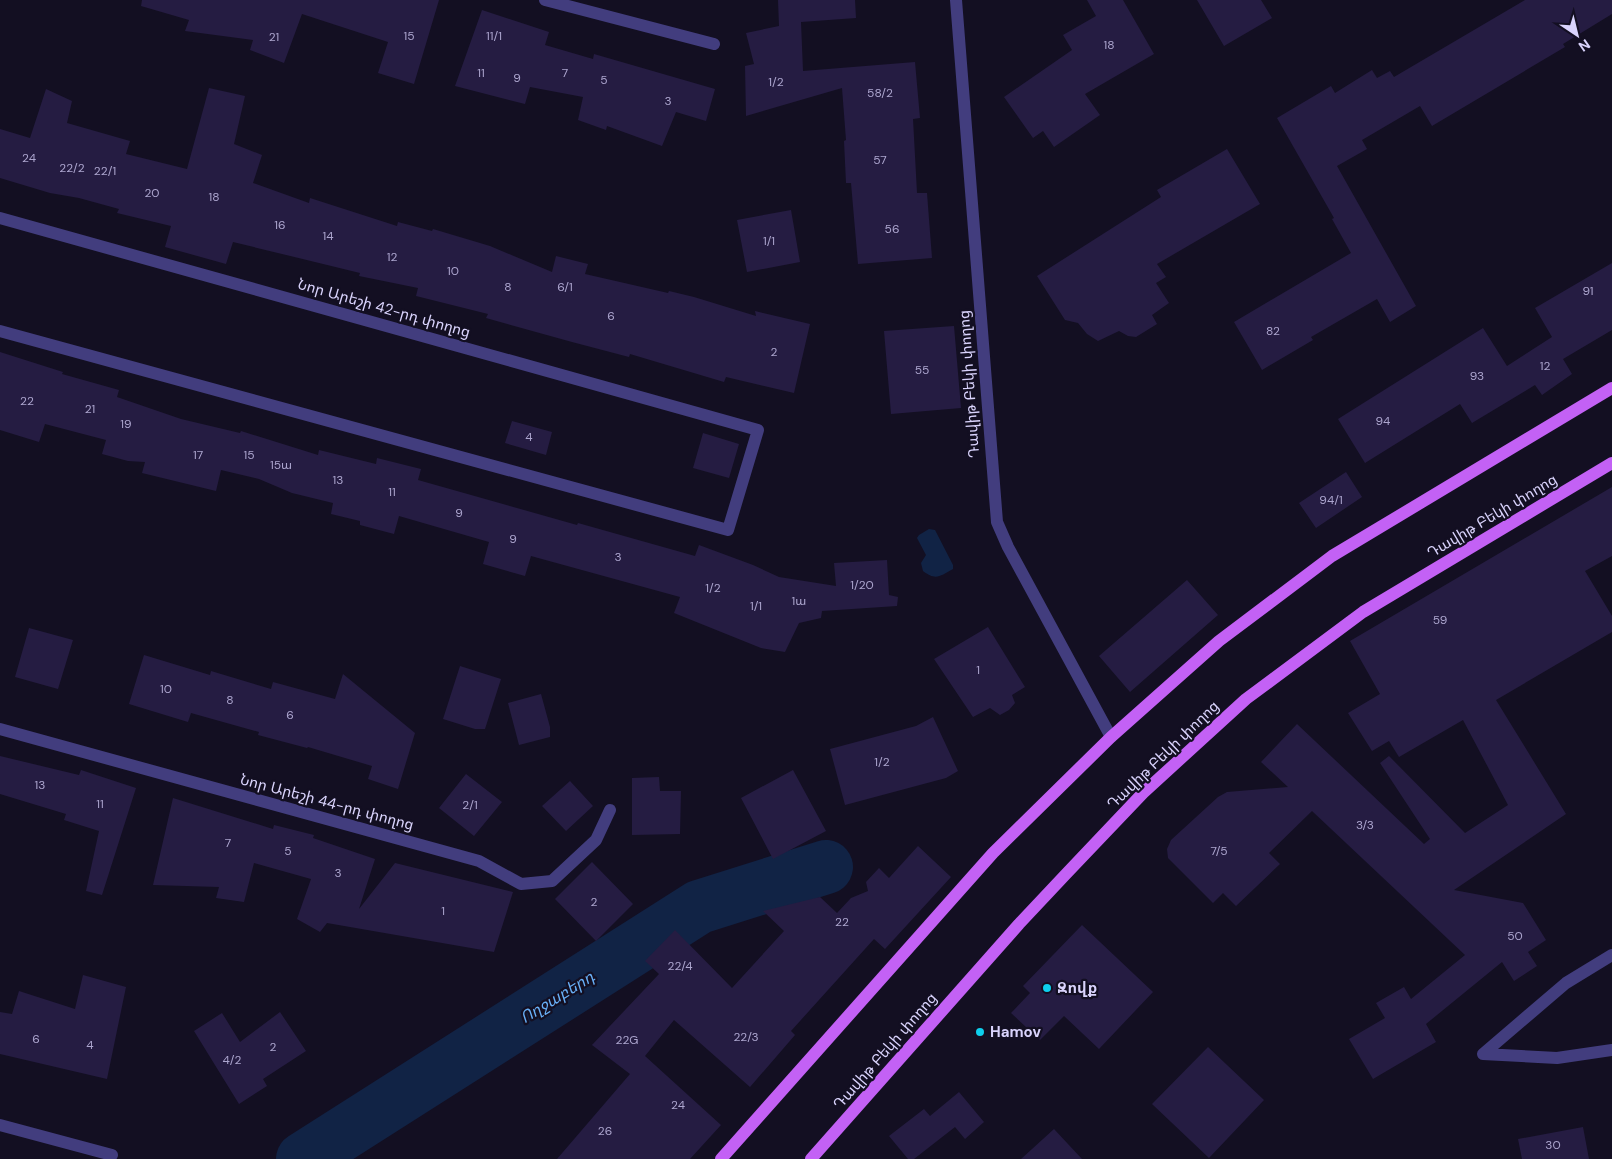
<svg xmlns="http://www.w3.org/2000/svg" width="1612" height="1159" font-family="'DM Sans','Noto Sans Armenian',sans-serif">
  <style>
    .water { fill: #112345 }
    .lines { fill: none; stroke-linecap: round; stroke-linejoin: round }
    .river { stroke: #112345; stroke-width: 54 }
    .building { fill: #251c42 }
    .minor { stroke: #423d7e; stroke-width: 12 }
    .primary { stroke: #c361f5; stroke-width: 12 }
    .poi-dot { fill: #0ecfed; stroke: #130f22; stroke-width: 2 }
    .labels { text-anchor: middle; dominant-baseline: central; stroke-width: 4.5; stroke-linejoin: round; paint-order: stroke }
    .number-label { font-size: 12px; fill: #aca5ce }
    .street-label { font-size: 15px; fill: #d9d3fc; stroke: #130f22 }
    .poi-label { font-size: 15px; font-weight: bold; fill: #d9d3fc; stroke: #130f22; text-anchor: start }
    .water-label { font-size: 16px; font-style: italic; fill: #68aff6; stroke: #130f22 }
  </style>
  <rect width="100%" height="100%" fill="#130f22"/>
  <path class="water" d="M929,529L935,530L953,565V569C940,576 936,581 923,571L921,563L926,555L917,538L919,535Z"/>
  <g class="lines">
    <path class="river" d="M303,1159L699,907L826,867"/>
  </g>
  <path class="building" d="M142,0H439L414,84L378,73L388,42L302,14L284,63L250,50L253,40L185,31L189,20L141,6Z
    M778,0H855L856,18L801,22L803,71L915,62L920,118L913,119L917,193H927L932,258L858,264L851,183H846L844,141L846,140L842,88L746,116L745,66L754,64L746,33L779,26Z
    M1087,0H1123L1154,54L1085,94L1100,115L1054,147L1043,131L1033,138L1004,97L1072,50L1063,35L1096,16Z
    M1197,0H1261L1272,18L1224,46Z
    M1525,0H1612V14L1563,44L1565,47L1432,126L1420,106L1362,140L1367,149L1337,166L1416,306L1390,322L1377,299L1311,337L1313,340L1262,370L1234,322L1351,253L1332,219L1334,218L1277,118L1331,86L1335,93L1372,70L1377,78L1390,71L1394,77Z
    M482,10L549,32L545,45L593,59L594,54L715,89L706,121L676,112L662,146L607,126L606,130L578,120L583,97L530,87L525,104L455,86Z
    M209,88L245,96L234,144L262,155L253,183L309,203L310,198L397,226L398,222L432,231L433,229L490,246L552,272L556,256L588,264L585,274L668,293L669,291L694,297L756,316L755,311L810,324L794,393L726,377L724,382L630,354L629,357L572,342L486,318L488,314L416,296L418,288L359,276L360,273L233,242L226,264L165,247L171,226L117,213L119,209L79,198L50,193L0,178V129L30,138L46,89L72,101L67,123L130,141L126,154L187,169Z
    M1227,149L1260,204L1157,264L1166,277L1156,283L1169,303L1152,315L1157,324L1136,337L1128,336L1119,331L1098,341L1087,334L1078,323L1065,320L1037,276L1161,197L1157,190Z
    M791,210L800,262L747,272L737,220Z
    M1612,263V330L1563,359L1572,374L1542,395L1535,385L1472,423L1460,404L1365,463L1338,419L1483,328L1507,366L1552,337L1535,308Z
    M954,326L961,408L891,414L884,331Z
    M0,352L63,372L62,374L119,390L117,397L181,419L240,433L241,431L318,455L319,450L376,464L377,458L421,469L418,480L577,525L578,523L695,556L699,545L753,565L779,577L836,586L834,563L887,560L889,595L898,597L897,606L822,611L821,618L799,623L785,652L761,648L674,613L680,597L531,556L525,576L483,564L489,542L399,516L394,534L360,525V521L331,514L333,503L292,493L259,479L221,470L216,491L142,473L145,462L128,461L102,454L106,440L45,424L39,442L0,430Z
    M512,421L552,432L546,455L505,443Z
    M703,433L739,444L729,478L693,468Z
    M1346,472L1362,497L1316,528L1299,503Z
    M1612,487V556L1585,571L1612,616V632L1496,700L1566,814L1454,890L1523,903L1546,940L1528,952L1537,966L1514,981L1502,962L1426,1024L1436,1042L1373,1079L1349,1039L1385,1018L1376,1003L1404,987L1411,999L1465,955L1312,811L1269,853L1280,864L1236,906L1223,893L1213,903L1168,858L1167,849L1171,840L1218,797L1227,792L1288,787L1261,762L1297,724L1424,844L1430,839L1380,763L1389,756L1465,833L1508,805L1463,720L1399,757L1389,741L1372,751L1348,713L1380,694L1350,641Z
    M1187,580L1218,615L1130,692L1099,656Z
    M988,627L1025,687L1012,695L1015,703L1009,710L1000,715L990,708L973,717L934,659Z
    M29,628L73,640L58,689L15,677Z
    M144,655L210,675L211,671L271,689L273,682L335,699L343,674L415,733L398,789L368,779L372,766L308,747L307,748L258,735L259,732L191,713L188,722L129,704Z
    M460,666L501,679L485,729H475L443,719Z
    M541,694L550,727V737L519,745L508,703Z
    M933,717L958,771L946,778L845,805L830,749L916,726Z
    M0,756L79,775L81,770L136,788L102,895L86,891L99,831L64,820L66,814L0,794Z
    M793,770L826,831L773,859L741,798Z
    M466,774L502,802L474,836L439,808Z
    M659,777L660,791H681L680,834L632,835V778Z
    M570,781L593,806L566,831L542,806Z
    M173,798L273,829L274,825L314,835L313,838L375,859L359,909L395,863L513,892L494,952L327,923L320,932L297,919L311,879L254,863L244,902L216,898L219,887L153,885Z
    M918,846L951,877L885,949L874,939L791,1031L795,1035L750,1087L674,1020L645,1056L721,1125L690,1159H557L630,1074L592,1045L659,974L645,961L675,930L732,988L784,931L763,911L820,897L837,913L851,898L868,891L866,882L879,868L889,878Z
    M592,862L633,904L596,941L555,899Z
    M1082,925L1153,992L1099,1049L1064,1016L1040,1040L1011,1013L1030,993L1023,986Z
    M83,975L126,987L107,1079L0,1054V1012L12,1014L19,991L75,1009Z
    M280,1012L306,1051L263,1079L267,1086L239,1104L194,1031L222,1013L240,1042Z
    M1208,1047L1264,1100L1209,1158L1152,1104Z
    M959,1092L984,1122L965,1139L955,1127L914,1159H908L889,1136L924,1109L930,1116Z
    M1583,1127L1589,1159H1522L1518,1139Z
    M1054,1129L1082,1159H1021Z"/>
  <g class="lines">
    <path class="minor" d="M545,0L714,44
      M956,0L997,522L1008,547L1111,737
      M0,218L758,430L728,530L0,331
      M0,729L479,861L521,884L552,881L596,840L610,810
      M1612,955L1566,983L1483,1054L1557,1058L1612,1050
      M0,1125L112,1155"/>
    <path class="primary" d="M721,1159L993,853L1111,737L1219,641L1332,556L1612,388
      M811,1159L1019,924L1066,874L1143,793L1246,699L1363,612L1612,463"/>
  </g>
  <g class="poi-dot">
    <circle cx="1047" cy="988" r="5"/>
    <circle cx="980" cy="1032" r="5"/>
  </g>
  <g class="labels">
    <g class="number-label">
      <text x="409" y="36">15</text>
      <text x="494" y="36">11/1</text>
      <text x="274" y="37">21</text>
      <text x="1109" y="45">18</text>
      <text x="481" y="73">11</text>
      <text x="565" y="73">7</text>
      <text x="517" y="78">9</text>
      <text x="604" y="80">5</text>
      <text x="776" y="82">1/2</text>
      <text x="880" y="93">58/2</text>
      <text x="668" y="101">3</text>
      <text x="29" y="158">24</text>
      <text x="880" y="160">57</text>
      <text x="72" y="168">22/2</text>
      <text x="105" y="171">22/1</text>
      <text x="152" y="193">20</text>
      <text x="214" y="197">18</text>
      <text x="280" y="225">16</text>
      <text x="892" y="229">56</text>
      <text x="328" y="236">14</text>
      <text x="769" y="241">1/1</text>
      <text x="392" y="257">12</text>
      <text x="453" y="271">10</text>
      <text x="508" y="287">8</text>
      <text x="565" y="287">6/1</text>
      <text x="1588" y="291">91</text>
      <text x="611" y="316">6</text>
      <text x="1273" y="331">82</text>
      <text x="774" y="352">2</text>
      <text x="1545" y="366">12</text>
      <text x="922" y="370">55</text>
      <text x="1477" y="376">93</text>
      <text x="27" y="401">22</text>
      <text x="90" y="409">21</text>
      <text x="1383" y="421">94</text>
      <text x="126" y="424">19</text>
      <text x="529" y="437">4</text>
      <text x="198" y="455">17</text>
      <text x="249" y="455">15</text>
      <text x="281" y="465">15ա</text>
      <text x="338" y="480">13</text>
      <text x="392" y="492">11</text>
      <text x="1331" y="500">94/1</text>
      <text x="459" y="513">9</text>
      <text x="513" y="539">9</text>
      <text x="618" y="557">3</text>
      <text x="862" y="585">1/20</text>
      <text x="713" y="588">1/2</text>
      <text x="799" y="601">1ա</text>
      <text x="756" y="606">1/1</text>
      <text x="1440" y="620">59</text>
      <text x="978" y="670">1</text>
      <text x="166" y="689">10</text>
      <text x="230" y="700">8</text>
      <text x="290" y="715">6</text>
      <text x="882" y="762">1/2</text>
      <text x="40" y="785">13</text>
      <text x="100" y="804">11</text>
      <text x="470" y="805">2/1</text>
      <text x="1365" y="825">3/3</text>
      <text x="228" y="843">7</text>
      <text x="288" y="851">5</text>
      <text x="1219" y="851">7/5</text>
      <text x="338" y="873">3</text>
      <text x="594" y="902">2</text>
      <text x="443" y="911">1</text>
      <text x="842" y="922">22</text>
      <text x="1515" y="936">50</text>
      <text x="680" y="966">22/4</text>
      <text x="746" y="1037">22/3</text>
      <text x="36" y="1039">6</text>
      <text x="627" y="1040">22G</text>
      <text x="90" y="1045">4</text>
      <text x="273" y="1047">2</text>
      <text x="232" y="1060">4/2</text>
      <text x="678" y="1105">24</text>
      <text x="605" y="1131">26</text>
      <text x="1553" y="1145">30</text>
    </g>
    <g class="street-label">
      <text transform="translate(384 308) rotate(16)">Նոր Արեշի 42-րդ փողոց</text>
      <text transform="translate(969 384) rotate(-94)">Դավիթ Բեկի փողոց</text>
      <text transform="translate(1492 516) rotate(-31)">Դավիթ Բեկի փողոց</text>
      <text transform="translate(1163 755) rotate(-44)">Դավիթ Բեկի փողոց</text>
      <text transform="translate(327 802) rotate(15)">Նոր Արեշի 44-րդ փողոց</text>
      <text transform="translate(885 1051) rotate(-49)">Դավիթ Բեկի փողոց</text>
    </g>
    <g class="poi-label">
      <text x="1057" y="988">Զովք</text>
      <text x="990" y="1032">Hamov</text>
    </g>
    <g class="water-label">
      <text transform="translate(557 997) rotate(-32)">Ողջաբերդ</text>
    </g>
  </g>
  <g transform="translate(1577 35) rotate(145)" stroke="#130f22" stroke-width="4" paint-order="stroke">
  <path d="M0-4L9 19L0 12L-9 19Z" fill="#d9d3fc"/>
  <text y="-8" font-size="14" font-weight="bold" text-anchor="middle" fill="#d9d3fc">N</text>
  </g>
</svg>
